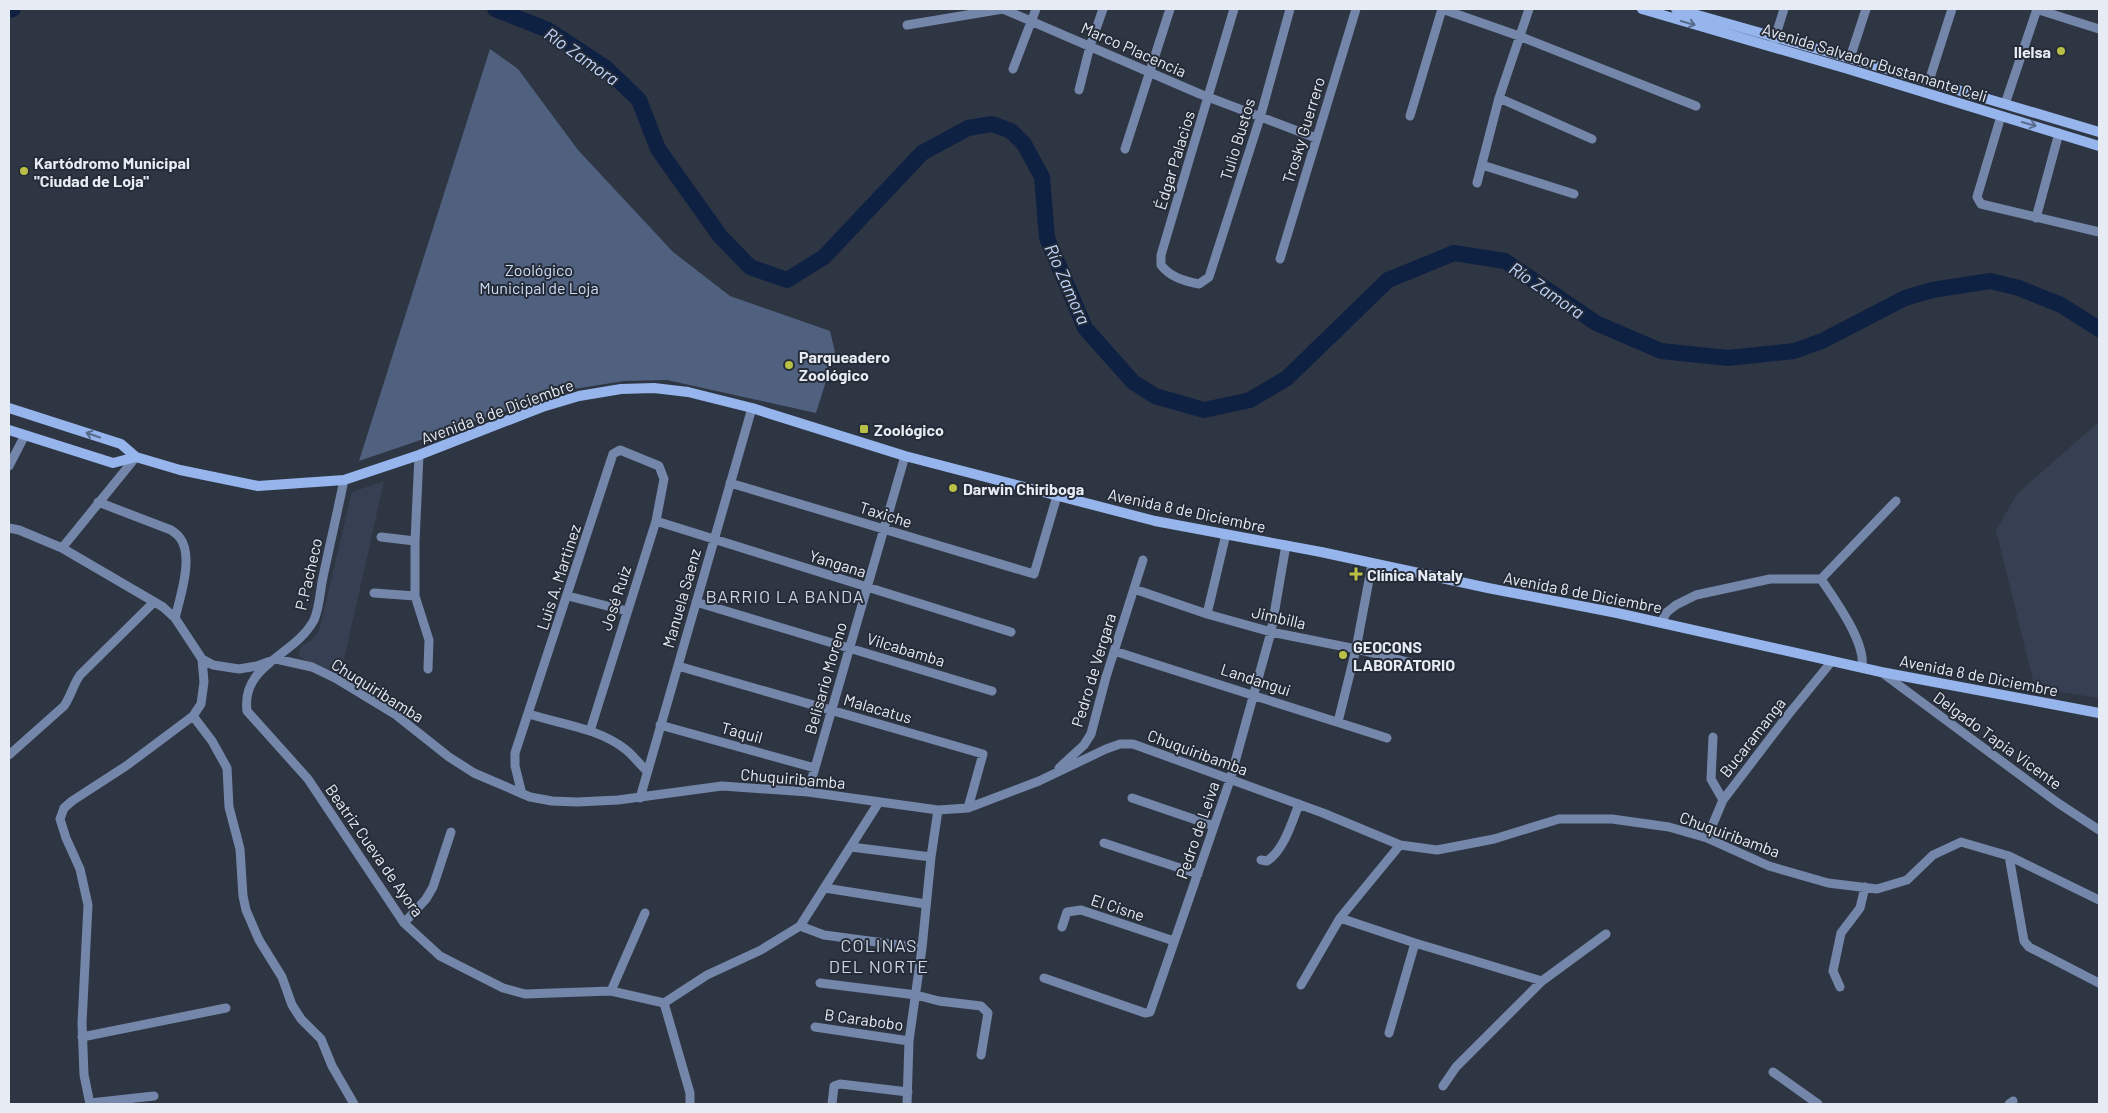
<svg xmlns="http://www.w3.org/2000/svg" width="2108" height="1113" font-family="Barlow,sans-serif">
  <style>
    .built { fill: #374052 }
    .green { fill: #506180 }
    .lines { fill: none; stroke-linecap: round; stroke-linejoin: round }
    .river { stroke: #0f2143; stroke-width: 16 }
    .street { stroke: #7487aa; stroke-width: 9 }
    .secondary { stroke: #96b5ec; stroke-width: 10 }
    .oneway { stroke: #586a89 }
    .poi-dot { fill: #bac045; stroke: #252c38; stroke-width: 2 }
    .labels { text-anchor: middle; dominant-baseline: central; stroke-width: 4; stroke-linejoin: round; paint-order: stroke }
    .street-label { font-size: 16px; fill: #e7ebf3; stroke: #252c38 }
    .poi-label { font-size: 16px; font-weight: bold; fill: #e7ebf3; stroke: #252c38; text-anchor: start }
    .park-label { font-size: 16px; fill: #cedcf6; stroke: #252c38 }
    .water-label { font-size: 18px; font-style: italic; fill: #c0d6fc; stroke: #252c38 }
    .neighbourhood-label { font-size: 18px; letter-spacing: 1px; fill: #cbd4e4; stroke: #252c38 }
  </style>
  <rect width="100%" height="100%" fill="#2f3643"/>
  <path class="built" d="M2099,422V698L2035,688L1996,530L2017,494Z
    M384,481L341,673L308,662L299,656V651L302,646L312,640L319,631L352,492Z"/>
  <path class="green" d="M490,49L518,69L578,150L673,252L730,296L830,331L835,352L816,413L667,380L624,381L567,390L359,461Z"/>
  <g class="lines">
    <path class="river" d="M495,9L548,30L606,68L639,100L658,149L720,236L750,267L787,280L824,257L922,153L968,128L992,124L1011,131L1024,144L1042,177L1047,238L1085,328L1133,382L1155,396L1204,410L1250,400L1287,378L1388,280L1454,253L1505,261L1596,323L1661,351L1728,358L1794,351L1822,341L1905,298L1932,290L1990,281L2019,288L2061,305L2099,329
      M9,10L13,9"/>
    <path class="street" d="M1234,9L1161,255V265C1170,277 1184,281 1199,284L1209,277L1260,118L1290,9
      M1442,9L1519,36L1696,106
      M2036,9L2099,29
      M907,25L1003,9L1200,94L1316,138
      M1772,47L1784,9
      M1850,58L1866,9
      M1013,69L1036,9
      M1929,81L1952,9
      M1079,90L1090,46L1103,9
      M1499,98L1592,139
      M2005,104L2037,9
      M1410,116L1442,9
      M2001,116L1977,197L1981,204L2099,232
      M1125,149L1170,9
      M1482,165L1574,194
      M1477,183L1499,98L1529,9
      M2036,218L2059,133
      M1280,259L1356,9
      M419,455L415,541V596L429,640L428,669
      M9,466L25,435
      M344,480C337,514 329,548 322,582C320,594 319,609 314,620C295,656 241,664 247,711L308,779L404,923L440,956L503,988L525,994L611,991L664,1003L690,1093V1104
      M730,483L1034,574L1057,496
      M98,502L171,530C174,532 178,535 180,538C194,556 180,598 175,618
      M656,521L1011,632
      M9,528L19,530L62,548L163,607L175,618L202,659L213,665L239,669L257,666L276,659L312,667L335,678L396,715L449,757L474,773L530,797L552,801L577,802L618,800L722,786L808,792L938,810L968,808L1039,781L1106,749L1120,744H1133L1323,813L1400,845L1437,850L1494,839L1559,819H1612L1669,827L1707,838L1769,866L1828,883L1877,889L1907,880L1933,855L1961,842L2009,856L2099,900
      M381,537L415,541
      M62,548L136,457
      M1821,579C1835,600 1866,642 1862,667
      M1134,589L1207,614L1271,632L1356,649L1420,665
      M374,593L415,596
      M568,596L627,611
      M696,602L992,691
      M1207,614L1226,534
      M1661,622L1667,612L1676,605L1696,595L1770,579H1821L1896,501
      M1114,651L1387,738
      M678,666L983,754L968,808
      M1881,672L2058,803L2099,830
      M529,714C560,724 598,728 625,749C633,755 639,764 647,771
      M193,716L212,741L227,768L229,807L240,849L243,896L246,910L259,940L282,977L292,1005L301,1019L321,1039L332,1066L354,1104
      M1338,722L1356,649L1372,564
      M660,725L815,768
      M1713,737L1711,779L1723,800
      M9,755L64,706C71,696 73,685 80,675L154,602
      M1059,768L1084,745L1091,734L1106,677L1143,560
      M808,792L905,456
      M522,794L515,766V753L613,454L620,450L659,466L664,479L656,521L590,731
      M640,798L752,408
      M1132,798L1214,826
      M1707,838L1723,800L1788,715L1832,661
      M1104,843L1198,874
      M851,847L931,857
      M2009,856L2024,941L2029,947L2099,983
      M1261,860L1267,861C1284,850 1292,822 1299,804
      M825,888L926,904
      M1340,918L1415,943
      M404,923L426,899L433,887L451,832
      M800,926L824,935L922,948
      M1062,927L1067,912L1081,910L1174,941
      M1044,978L1145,1013L1150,1012L1230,780L1271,632L1286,545
      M820,983L916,995L939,1001L981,1006L988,1013L981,1055
      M1301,985L1340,918L1400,845
      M1840,987L1833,971L1841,933L1860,908L1865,887
      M611,991L645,913
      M664,1003L707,975L761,950L800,926L879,802
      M815,1027L909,1041
      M1389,1033L1415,943L1542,981L1606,934
      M82,1037L226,1008
      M1773,1072L1818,1104
      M1443,1086L1456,1067L1542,981
      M90,1103L154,1096
      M90,1104L84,1075L82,1023L88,905L80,869L66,838L60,819L64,808L72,801L126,766L193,716L201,704L204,682L202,659
      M832,1104L834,1086L840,1084L908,1092
      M907,1104L909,1041L922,948L931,857L938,810
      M2009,1104L2013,1101"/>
    <path class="secondary" d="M1642,9L1848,69L2099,146
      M1676,9L1867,63L2099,132
      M9,408L121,444L136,457L180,470L258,486L344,480L419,455L542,407L579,396L621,389L654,388L688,392L752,408L905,456L1155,521L1321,552L1488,588L1617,613L1881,672L2099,713
      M9,430L113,463L136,457"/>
  </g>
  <defs><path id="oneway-shaft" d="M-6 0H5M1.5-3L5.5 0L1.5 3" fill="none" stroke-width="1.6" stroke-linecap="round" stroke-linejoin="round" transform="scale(1.25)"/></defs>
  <g class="oneway">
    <use href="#oneway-shaft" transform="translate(1688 23) rotate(16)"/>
    <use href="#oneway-shaft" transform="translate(2029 124) rotate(16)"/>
    <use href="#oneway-shaft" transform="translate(93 435) rotate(-161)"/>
  </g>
  <g class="poi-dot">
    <circle cx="2061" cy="51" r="5"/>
    <circle cx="24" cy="171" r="5"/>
    <circle cx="789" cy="365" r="5"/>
    <rect x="859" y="424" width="10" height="10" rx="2.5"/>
    <circle cx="953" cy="488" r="5"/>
    <path d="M1353.5 566.5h5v5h5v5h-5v5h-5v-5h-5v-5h5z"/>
    <circle cx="1343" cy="655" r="5"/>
  </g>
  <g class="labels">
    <g class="street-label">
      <text transform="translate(1134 49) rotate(24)">Marco Placencia</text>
      <text transform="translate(1875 62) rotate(17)">Avenida Salvador Bustamante Celi</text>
      <text transform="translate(1303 130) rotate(-73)">Trosky Guerrero</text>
      <text transform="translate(1237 139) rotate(-73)">Tulio Bustos</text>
      <text transform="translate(1174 160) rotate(-73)">Édgar Palacios</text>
      <text transform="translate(497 411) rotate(-20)">Avenida 8 de Diciembre</text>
      <text transform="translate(1187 510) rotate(12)">Avenida 8 de Diciembre</text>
      <text transform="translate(886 514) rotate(17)">Taxiche</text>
      <text transform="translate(838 563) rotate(17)">Yangana</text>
      <text transform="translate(308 574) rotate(-77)">P.Pacheco</text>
      <text transform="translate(558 577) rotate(-72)">Luis A. Martinez</text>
      <text transform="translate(1583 592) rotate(11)">Avenida 8 de Diciembre</text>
      <text transform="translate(615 598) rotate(-72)">José Ruiz</text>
      <text transform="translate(681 598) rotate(-74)">Manuela Saenz</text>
      <text transform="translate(1279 617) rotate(13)">Jimbilla</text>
      <text transform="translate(906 649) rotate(17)">Vilcabamba</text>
      <text transform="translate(1093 670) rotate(-73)">Pedro de Vergara</text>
      <text transform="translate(1979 675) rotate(11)">Avenida 8 de Diciembre</text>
      <text transform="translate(825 678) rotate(-74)">Belisario Moreno</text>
      <text transform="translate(1256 679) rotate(18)">Landangui</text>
      <text transform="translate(378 690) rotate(32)">Chuquiribamba</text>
      <text transform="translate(878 708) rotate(16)">Malacatus</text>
      <text transform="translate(742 732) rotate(15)">Taquil</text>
      <text transform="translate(1752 737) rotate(-52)">Bucaramanga</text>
      <text transform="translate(1998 740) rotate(36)">Delgado Tapia Vicente</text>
      <text transform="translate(1198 752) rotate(20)">Chuquiribamba</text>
      <text transform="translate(793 778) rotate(5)">Chuquiribamba</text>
      <text transform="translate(1197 830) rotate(-71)">Pedro de Leiva</text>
      <text transform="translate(1730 834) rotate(20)">Chuquiribamba</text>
      <text transform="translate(375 850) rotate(55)">Beatriz Cueva de Ayora</text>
      <text transform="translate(1118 907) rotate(18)">El Cisne</text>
      <text transform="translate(864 1019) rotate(8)">B Carabobo</text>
    </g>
    <g class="poi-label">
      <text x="2051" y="51" text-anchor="end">Ilelsa</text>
      <text x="34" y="162">Kartódromo Municipal<tspan x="34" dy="18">"Ciudad de Loja"</tspan></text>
      <text x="799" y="356">Parqueadero<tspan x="799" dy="18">Zoológico</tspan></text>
      <text x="874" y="429">Zoológico</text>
      <text x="963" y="488">Darwin Chiriboga</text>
      <text x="1367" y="574">Clínica Nataly</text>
      <text x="1353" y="646">GEOCONS<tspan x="1353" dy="18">LABORATORIO</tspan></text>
    </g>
    <g class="park-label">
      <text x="539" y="269">Zoológico<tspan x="539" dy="18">Municipal de Loja</tspan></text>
    </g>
    <g class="water-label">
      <text transform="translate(582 56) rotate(35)">Río Zamora</text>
      <text transform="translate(1068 284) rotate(66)">Río Zamora</text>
      <text transform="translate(1547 290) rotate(34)">Río Zamora</text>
    </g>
    <g class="neighbourhood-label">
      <text x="785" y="596">BARRIO LA BANDA</text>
      <text x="879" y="945">COLINAS<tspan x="879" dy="21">DEL NORTE</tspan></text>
    </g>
  </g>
  <rect width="2108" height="1113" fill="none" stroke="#e7ebf3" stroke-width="20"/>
</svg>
